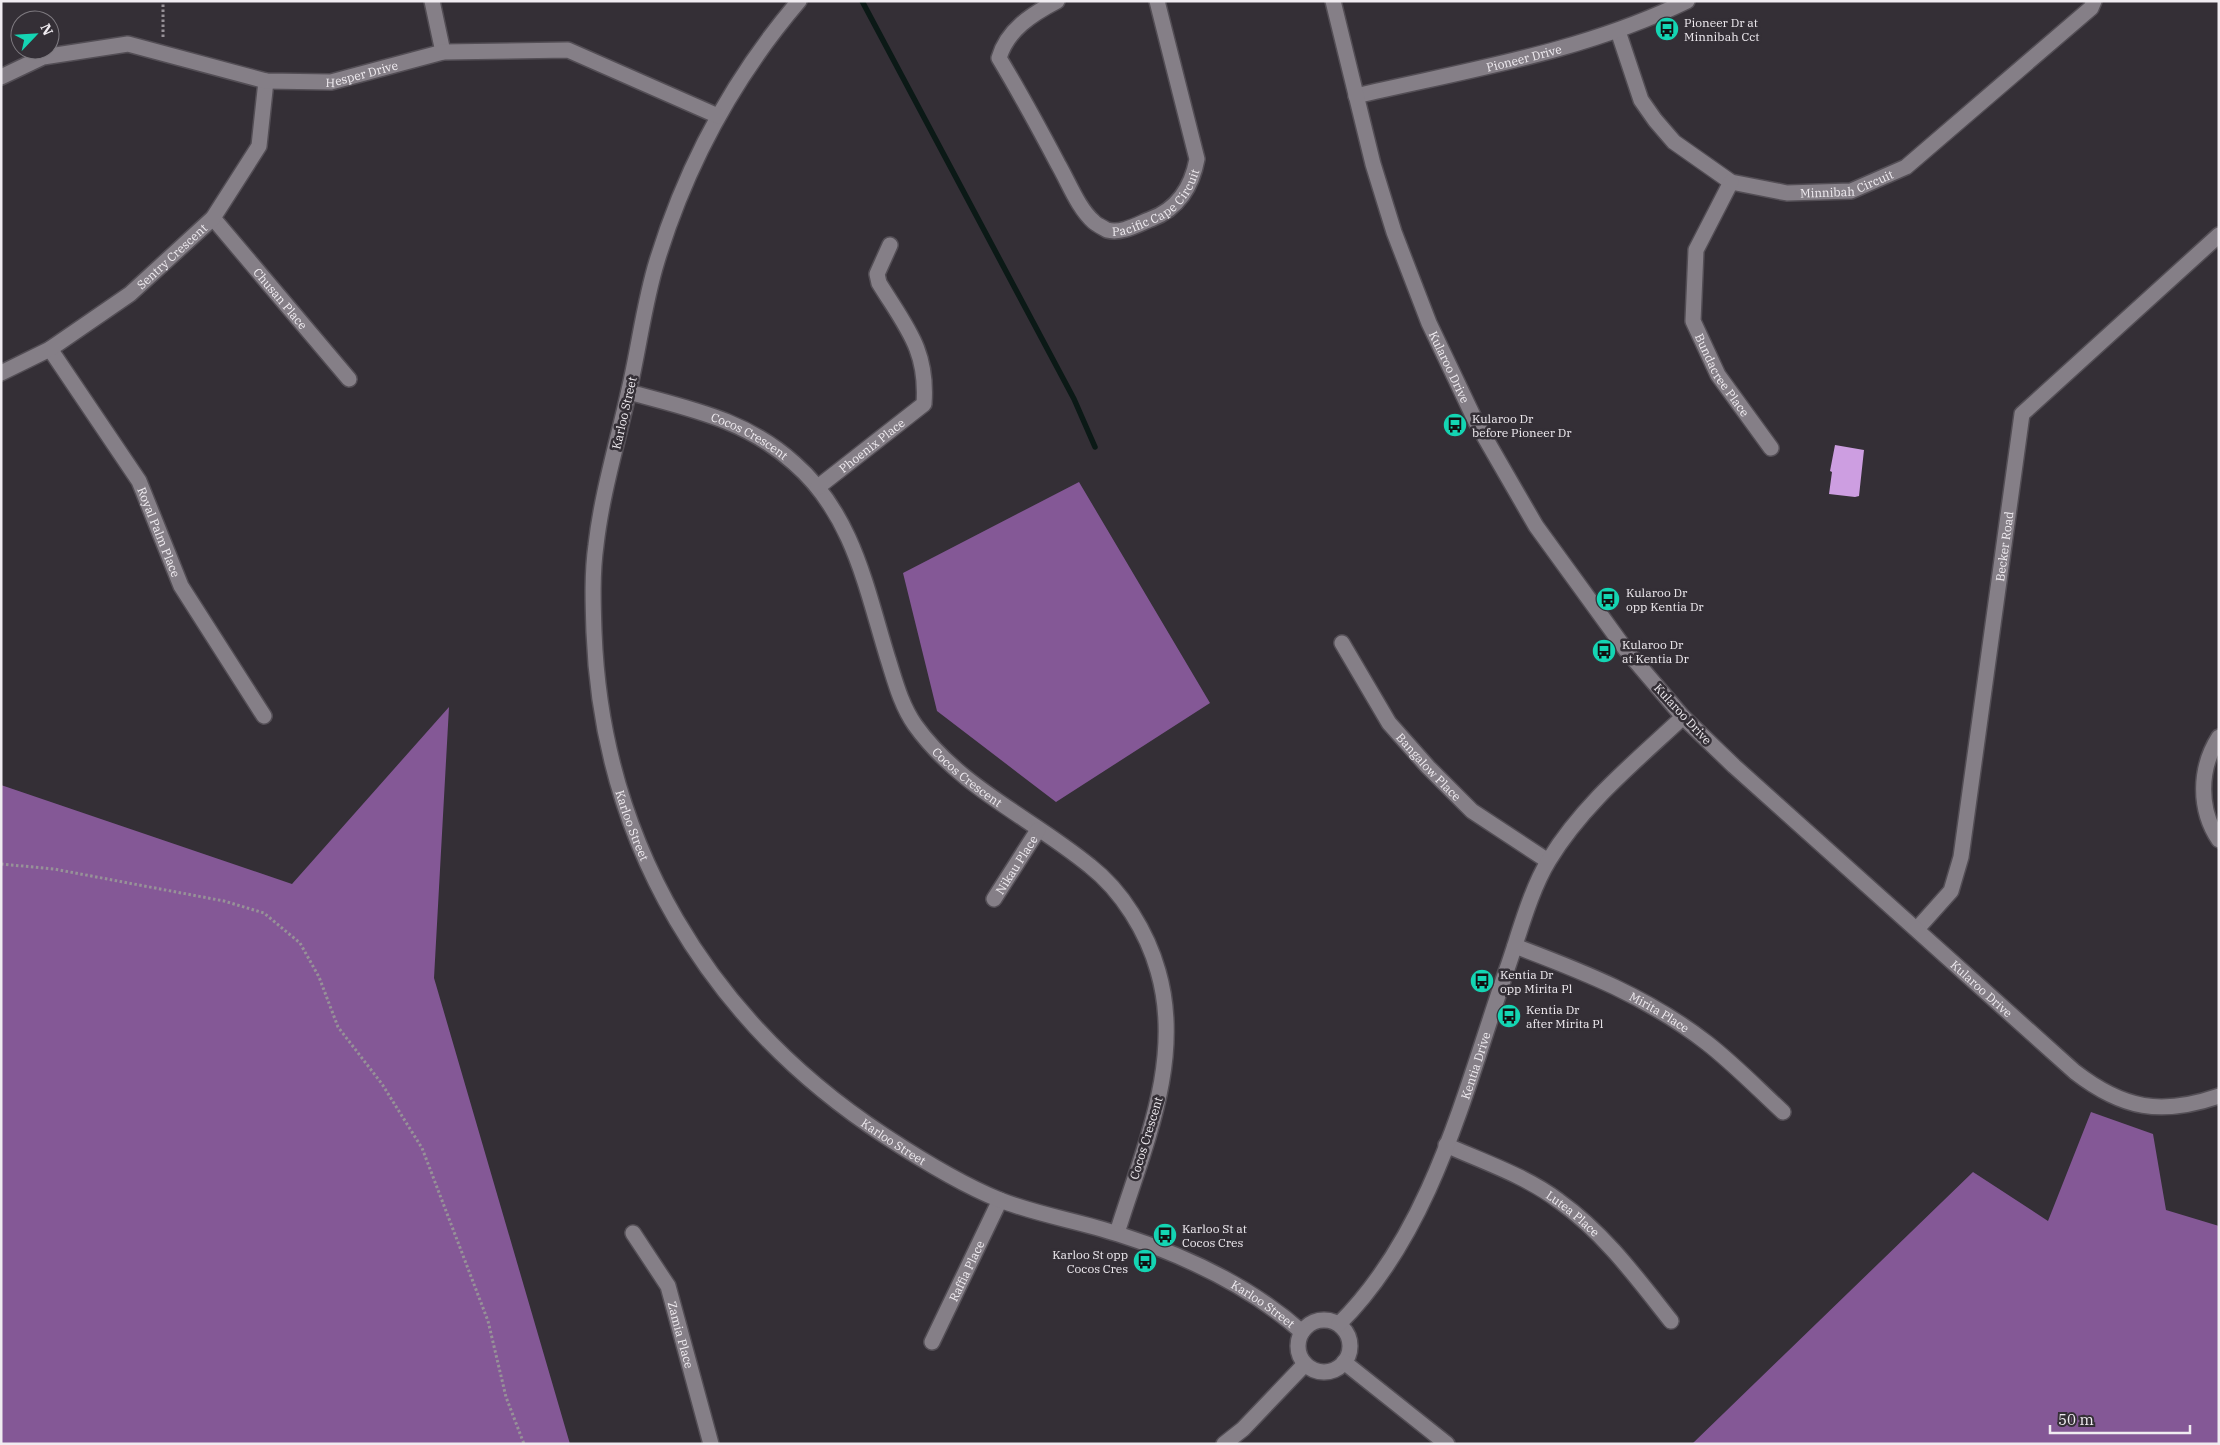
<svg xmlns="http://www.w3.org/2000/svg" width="2220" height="1445" font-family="'IBM Plex Serif',serif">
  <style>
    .forest { fill: #845896 }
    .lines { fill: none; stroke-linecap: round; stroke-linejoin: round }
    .stream { stroke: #0b1916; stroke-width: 5.5 }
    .building { fill: #cd9ee1 }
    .minor-casing { stroke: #534e55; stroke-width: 18 }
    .tertiary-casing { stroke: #534e55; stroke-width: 18 }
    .secondary-casing { stroke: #534e55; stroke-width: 18 }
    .path { stroke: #979298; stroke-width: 3; stroke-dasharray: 2.5 2.5; stroke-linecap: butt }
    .minor { stroke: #857f87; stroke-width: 15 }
    .tertiary { stroke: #857f87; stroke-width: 15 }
    .secondary { stroke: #857f87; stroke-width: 15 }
    .labels { text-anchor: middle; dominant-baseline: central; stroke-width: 5; stroke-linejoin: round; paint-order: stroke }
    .poi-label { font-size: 12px; fill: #f0ecf1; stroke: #342f36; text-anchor: start }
    .street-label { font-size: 12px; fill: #f0ecf1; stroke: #342f36 }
  </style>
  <rect width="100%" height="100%" fill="#342f36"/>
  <path class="forest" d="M1079,482L1210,703L1056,802L937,711L903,573Z
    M449,707L434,978L570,1444H1V785L292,884Z
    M2091,1112L2153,1134L2166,1210L2219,1226V1444H1692L1973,1172L2048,1221Z"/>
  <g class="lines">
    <path class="stream" d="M862,1L1074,399L1095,447"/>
  </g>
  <path class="building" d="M1835,445L1864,450L1859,496L1855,497L1829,494L1832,472L1830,471Z"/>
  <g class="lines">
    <g class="minor-casing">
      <g id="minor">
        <path d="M432,1L443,52"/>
        <path id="s1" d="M1057,1C1032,14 1007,30 999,58C1020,93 1039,128 1058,164C1069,183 1078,208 1094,222C1097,225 1104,228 1107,230C1122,234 1138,224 1151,219C1178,209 1192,186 1197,159L1157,1"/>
        <path id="s2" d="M1618,31L1641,100L1655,120L1674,142L1731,182L1787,193L1851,191L1906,167L2091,8L2094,1"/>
        <path id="s3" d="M1731,182L1696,250L1693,321L1718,375L1771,448"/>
        <path id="s4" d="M213,218L349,379"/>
        <path id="s5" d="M50,349L139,481L181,586L264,716"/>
        <path id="s6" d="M1,373L50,349L130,294L213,218L259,146L266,81"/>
        <path id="s7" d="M629,392C690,409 745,419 794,463C853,514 866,588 888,659C895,681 901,705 915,725C960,788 1032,818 1090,866C1122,891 1147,932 1158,971C1184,1060 1143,1149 1117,1233"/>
        <path id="s8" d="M818,487L924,404C928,350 906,327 879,283L877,274L890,245"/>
        <path id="s9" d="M1342,643L1389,723L1428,767L1472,811L1548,861"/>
        <path id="s10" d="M994,899L1038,830"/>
        <path id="s11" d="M1515,946C1584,972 1648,997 1707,1043C1734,1064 1758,1089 1783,1112"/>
        <path id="s12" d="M1446,1145C1484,1162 1526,1176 1559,1201C1604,1233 1637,1278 1671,1321"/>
        <path id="s13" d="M633,1233L668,1286L711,1444"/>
        <path id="s14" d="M932,1342L1000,1200"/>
      </g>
    </g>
    <g class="tertiary-casing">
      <g id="tertiary">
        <path id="s15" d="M799,1C734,77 686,166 657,261C644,303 639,348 629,390C618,441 602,492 596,545C592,573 593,603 594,632C602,843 709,1021 885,1136C920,1159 960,1184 1000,1200C1038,1215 1079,1221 1118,1234C1184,1255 1250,1286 1302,1332"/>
        <path id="s16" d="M1,77L43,57L128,44L266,81L331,82L443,52L568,50L718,116"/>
        <path id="s17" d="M1356,96C1467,70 1583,52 1687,1"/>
        <path d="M2219,737C2199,768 2198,809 2219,840"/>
        <path id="s18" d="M1917,929L1951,891L1961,857L2022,414L2219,235"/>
        <circle cx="1324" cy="1346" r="26"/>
        <path id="s19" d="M1339,1324C1432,1232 1465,1090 1507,969C1519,935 1530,891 1549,860C1583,804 1635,762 1683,717L1734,766L2075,1072C2123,1109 2161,1116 2219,1096"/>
        <path d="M1344,1362L1447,1444"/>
        <path d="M1224,1444L1243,1429L1305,1364"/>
      </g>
    </g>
    <g class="secondary-casing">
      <g id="secondary">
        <path id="s20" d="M1333,1L1373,164L1394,232L1429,323L1476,422L1536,526L1626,650L1683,717"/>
      </g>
    </g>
    <path class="path" d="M163,37V1
      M1,864L54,869L224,901L264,913L300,943L319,977L338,1027L382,1084L422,1148L488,1321L506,1397L524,1444"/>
    <use href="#minor" class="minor"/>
    <use href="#tertiary" class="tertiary"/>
    <use href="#secondary" class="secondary"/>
  </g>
  <defs>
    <g id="bus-disc" transform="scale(1.25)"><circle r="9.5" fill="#14d5b3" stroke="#342f36"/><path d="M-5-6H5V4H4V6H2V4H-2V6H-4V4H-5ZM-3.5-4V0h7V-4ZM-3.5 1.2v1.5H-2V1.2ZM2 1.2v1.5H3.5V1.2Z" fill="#111"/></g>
  </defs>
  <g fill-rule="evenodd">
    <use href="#bus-disc" x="1667" y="29"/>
    <use href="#bus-disc" x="1455" y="425"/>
    <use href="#bus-disc" x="1608" y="599"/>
    <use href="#bus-disc" x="1604" y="651"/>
    <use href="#bus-disc" x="1482" y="981"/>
    <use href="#bus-disc" x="1509" y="1016"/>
    <use href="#bus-disc" x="1165" y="1235"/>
    <use href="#bus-disc" x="1145" y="1261"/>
  </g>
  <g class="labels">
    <g class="poi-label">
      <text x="1684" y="22">Pioneer Dr at<tspan x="1684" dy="14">Minnibah Cct</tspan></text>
      <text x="1472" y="418">Kularoo Dr<tspan x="1472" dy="14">before Pioneer Dr</tspan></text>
      <text x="1626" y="592">Kularoo Dr<tspan x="1626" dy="14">opp Kentia Dr</tspan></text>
      <text x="1622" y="644">Kularoo Dr<tspan x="1622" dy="14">at Kentia Dr</tspan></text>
      <text x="1500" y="974">Kentia Dr<tspan x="1500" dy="14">opp Mirita Pl</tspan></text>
      <text x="1526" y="1009">Kentia Dr<tspan x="1526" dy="14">after Mirita Pl</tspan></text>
      <text x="1182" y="1228">Karloo St at<tspan x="1182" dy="14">Cocos Cres</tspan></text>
      <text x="1128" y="1254" text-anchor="end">Karloo St opp<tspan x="1128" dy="14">Cocos Cres</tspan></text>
    </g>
    <g class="street-label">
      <text stroke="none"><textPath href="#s17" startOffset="172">Pioneer Drive</textPath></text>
      <text stroke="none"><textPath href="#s16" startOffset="372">Hesper Drive</textPath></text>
      <text stroke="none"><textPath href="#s2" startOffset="314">Minnibah Circuit</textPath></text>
      <text stroke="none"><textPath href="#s1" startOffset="349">Pacific Cape Circuit</textPath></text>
      <text stroke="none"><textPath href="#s6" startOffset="208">Sentry Crescent</textPath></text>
      <text stroke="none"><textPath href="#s4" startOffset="105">Chusan Place</textPath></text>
      <text stroke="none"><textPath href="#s20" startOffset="385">Kularoo Drive</textPath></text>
      <text stroke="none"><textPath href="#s3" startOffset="209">Bundacree Place</textPath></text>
      <text transform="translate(624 413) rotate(-77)">Karloo Street</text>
      <text stroke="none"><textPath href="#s7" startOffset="129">Cocos Crescent</textPath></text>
      <text stroke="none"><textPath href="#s8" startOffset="68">Phoenix Place</textPath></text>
      <text stroke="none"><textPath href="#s5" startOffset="214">Royal Palm Place</textPath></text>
      <text stroke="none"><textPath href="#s18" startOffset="400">Becker Road</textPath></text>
      <text transform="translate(1683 714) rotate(47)">Kularoo Drive</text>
      <text stroke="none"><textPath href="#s9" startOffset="152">Bangalow Place</textPath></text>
      <text stroke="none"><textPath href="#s7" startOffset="548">Cocos Crescent</textPath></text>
      <text stroke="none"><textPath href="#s15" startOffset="874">Karloo Street</textPath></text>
      <text stroke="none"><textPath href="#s10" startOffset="41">Nikau Place</textPath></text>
      <text stroke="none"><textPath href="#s19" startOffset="1114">Kularoo Drive</textPath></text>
      <text stroke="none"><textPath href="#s11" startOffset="159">Mirita Place</textPath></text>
      <text stroke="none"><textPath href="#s19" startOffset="295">Kentia Drive</textPath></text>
      <text transform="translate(1146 1138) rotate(-73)">Cocos Crescent</text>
      <text stroke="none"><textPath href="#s15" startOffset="1292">Karloo Street</textPath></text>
      <text stroke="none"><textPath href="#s12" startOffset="145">Lutea Place</textPath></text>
      <text stroke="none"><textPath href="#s14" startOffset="79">Raffia Place</textPath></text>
      <text stroke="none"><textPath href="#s15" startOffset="1698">Karloo Street</textPath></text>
      <text stroke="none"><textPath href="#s13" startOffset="114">Zamia Place</textPath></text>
    </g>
  </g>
  <rect width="2220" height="1445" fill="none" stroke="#f0ecf1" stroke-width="5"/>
  <g transform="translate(35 35) rotate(65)"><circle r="24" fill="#342f36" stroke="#7f7b81"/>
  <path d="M0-4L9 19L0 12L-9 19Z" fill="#14d5b3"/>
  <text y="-8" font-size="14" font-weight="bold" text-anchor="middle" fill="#f0ecf1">N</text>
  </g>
  <path d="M2050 1425v8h140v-8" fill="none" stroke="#f0ecf1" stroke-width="2.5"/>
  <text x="2058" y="1425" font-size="15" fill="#f0ecf1" stroke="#342f36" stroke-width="4" paint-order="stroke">50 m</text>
</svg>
